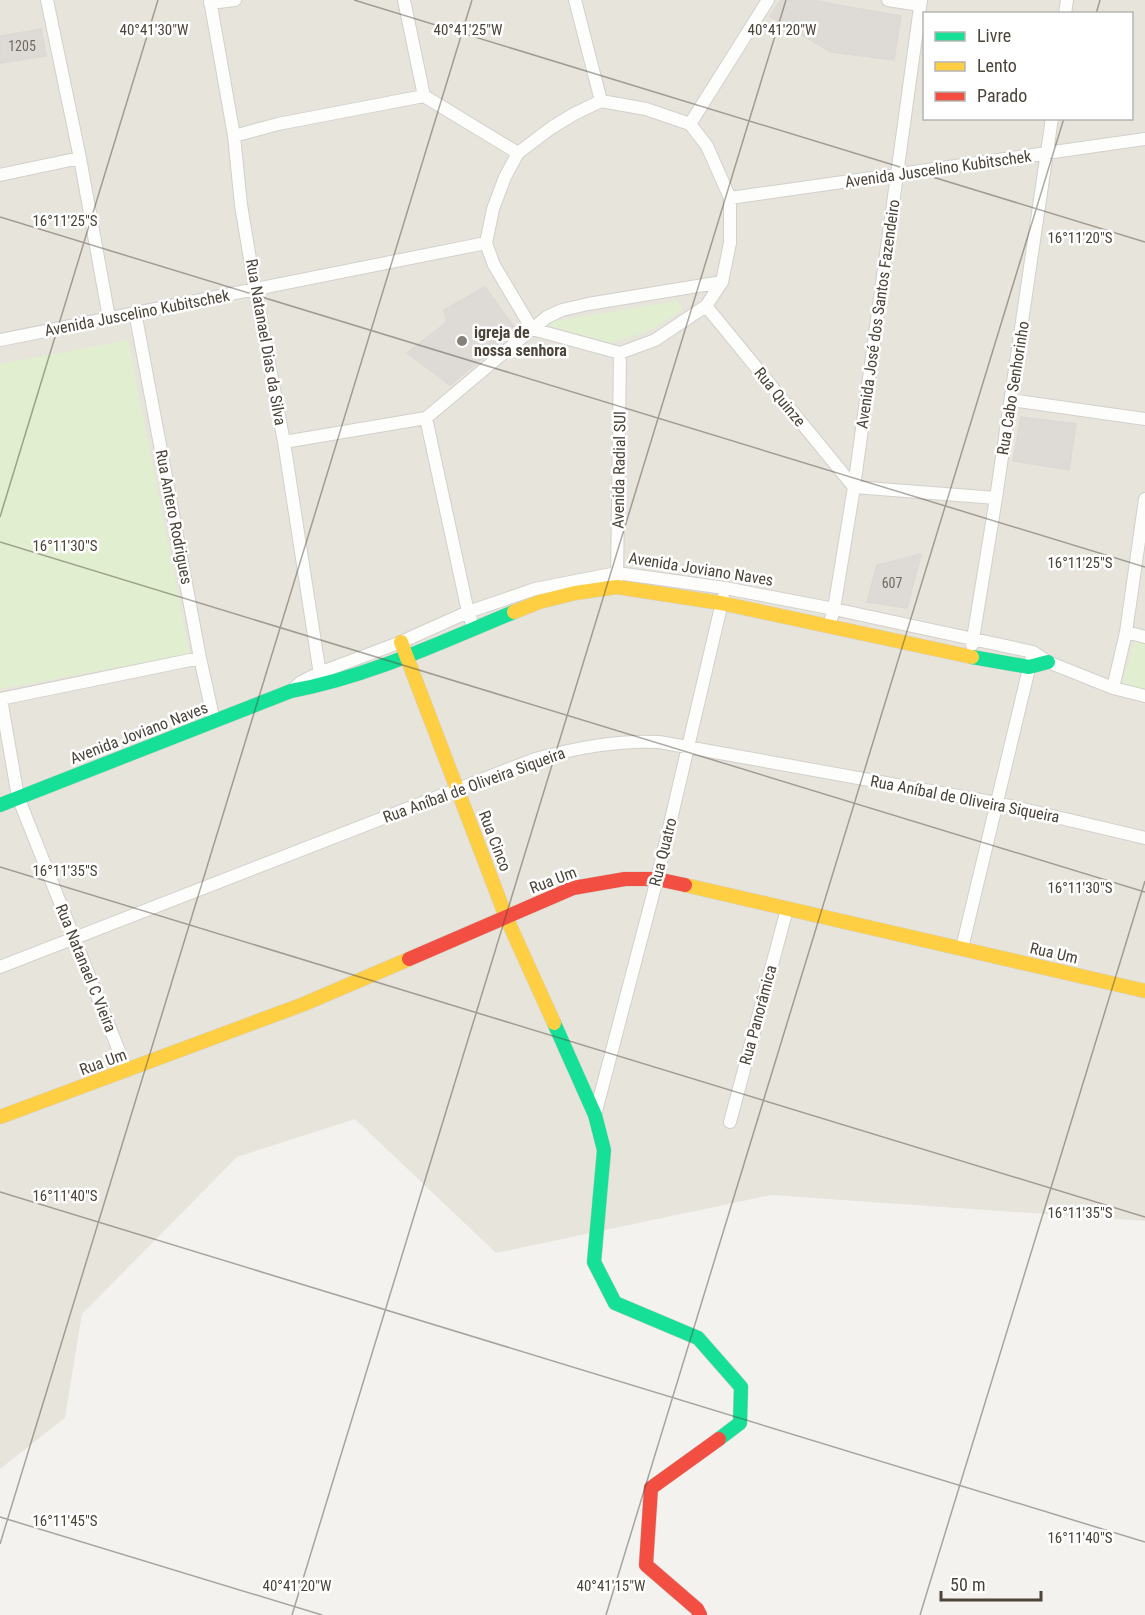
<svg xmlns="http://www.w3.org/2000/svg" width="1145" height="1615" font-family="'Roboto Condensed',sans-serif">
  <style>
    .residential { fill: #e7e4dc; fill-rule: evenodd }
    .green { fill: #e1eecf }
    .building { fill: #dedbd6; stroke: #dcd9d4; stroke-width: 1.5 }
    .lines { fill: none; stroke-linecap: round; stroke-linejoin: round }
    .street-casing { stroke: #d2d0cb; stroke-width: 14 }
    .fast-casing { stroke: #d3cfc5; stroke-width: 15 }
    .slow-casing { stroke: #d3cfc5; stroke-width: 15 }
    .jam-casing { stroke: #d3cfc5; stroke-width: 15 }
    .street { stroke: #fdfdfc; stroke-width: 12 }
    .fast { stroke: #16e098; stroke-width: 14 }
    .slow { stroke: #ffcf43; stroke-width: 14 }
    .jam { stroke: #f24e42; stroke-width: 14 }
    .ticks { fill: none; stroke: #4b4439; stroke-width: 1.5; stroke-opacity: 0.45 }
    .poi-dot { fill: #868178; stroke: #fff; stroke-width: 2 }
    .labels { text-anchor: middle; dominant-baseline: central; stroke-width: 5; stroke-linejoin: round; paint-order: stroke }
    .number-label { font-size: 14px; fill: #706a61 }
    .street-label { font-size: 16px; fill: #4b4439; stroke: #fff }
    .poi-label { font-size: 16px; font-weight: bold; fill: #4b4439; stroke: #fff; text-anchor: start }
    .ticks-label { font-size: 15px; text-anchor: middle; fill: #4b4439; stroke: #fff; stroke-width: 5; stroke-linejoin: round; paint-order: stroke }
  </style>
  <rect width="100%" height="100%" fill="#f4f2ee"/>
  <path class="residential" d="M0,0H1145V1221L771,1195L496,1253L355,1119L237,1157L82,1314L65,1418L0,1469ZM924,14H1132V118H924Z"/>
  <path class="green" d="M677,301L683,310L649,331L610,343L549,326V322Z
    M128,340L190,654L0,689V364Z
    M1135,640L1145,642V692L1122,684Z"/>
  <path class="building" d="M781,0H810L901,16L894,60L831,52L770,16Z
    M41,29L46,56L0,63V36Z
    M485,287L516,330L450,385L407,353L447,322L444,310Z
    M1021,417L1076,424L1069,470L1013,461Z
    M921,554L907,608L867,602L877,565Z"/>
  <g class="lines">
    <g class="street-casing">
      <path id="street" d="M47,0L80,158L109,318
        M210,0L234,136L241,205L255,289L284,442L321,681
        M404,0L424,96
        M575,0L601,101
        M888,0L920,5
        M210,3L235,0
        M1065,14L1067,0
        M424,96L518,153
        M601,101L646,109L690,124L707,146L730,198V243L722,282L588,304L562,310L547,317L532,329L494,265L486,243L493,209L505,177L518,153L551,128L574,114Z
        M690,124L768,0
        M234,136L278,124L424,96
        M0,175L80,158
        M730,198L1145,139
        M706,306L854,487L996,498
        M135,312L200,658L214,721
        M0,340L486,243
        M1011,400L1145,419
        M426,418L468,612L474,629
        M284,442L426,418L532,329L620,353L655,340L706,306L722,282
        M617,579L620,353
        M829,626L834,609L854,487L921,0
        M1126,632L1145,637
        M972,645L996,498L1052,118
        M1113,688L1126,632L1145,499
        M292,690L301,682L319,673L401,642L468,612L535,589L617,573L725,588L834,609L1033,652L1048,662L1113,688L1145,696
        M0,699L200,658
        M1,699L18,797L127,1071
        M962,948L1031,660
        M0,967L535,759C577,748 616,740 659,742L997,803L1145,838
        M595,1115L657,879L723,598
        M730,1122L787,909"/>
    </g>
    <g class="fast-casing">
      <path id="fast" d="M972,657L1029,667L1048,662
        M0,805L291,691C368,677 441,642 514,612
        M554,1023L595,1115L604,1150L594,1262L615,1303L698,1338L741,1387L740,1423L719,1439"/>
    </g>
    <g class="slow-casing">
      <path id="slow" d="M514,612L539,602L575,593L617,587L721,603L972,657
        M401,642L506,917L554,1023
        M685,885L1145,991
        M0,1117L304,1004L409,959"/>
    </g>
    <g class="jam-casing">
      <path id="jam" d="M409,959L573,888L625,879H657L685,885
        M700,1615L697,1609L646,1565L651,1488L719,1439"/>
    </g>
    <use href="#street" class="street"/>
    <use href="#fast" class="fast"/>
    <use href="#slow" class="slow"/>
    <use href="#jam" class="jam"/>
  </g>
  <path class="ticks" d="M354,0L1145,242M1096,14L1100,0M0,217L1145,567M0,517L158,0M0,542L1145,892M0,867L1145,1217M0,1192L1145,1542M0,1517L322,1615M0,1544L472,0M292,1615L786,0M606,1615L1064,118M920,1615L1145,881"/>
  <circle class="poi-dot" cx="462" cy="341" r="6"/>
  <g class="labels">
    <g class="number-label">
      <text x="22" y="46">1205</text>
      <text x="892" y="583">607</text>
    </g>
    <g class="street-label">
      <text transform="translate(938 169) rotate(-8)">Avenida Juscelino Kubitschek</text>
      <text transform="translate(137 313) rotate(-11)">Avenida Juscelino Kubitschek</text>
      <text transform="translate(878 314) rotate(-82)">Avenida José dos Santos Fazendeiro</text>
      <text transform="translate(266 342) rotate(80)">Rua Natanael Dias da Silva</text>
      <text transform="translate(1013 388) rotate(-81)">Rua Cabo Senhorinho</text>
      <text transform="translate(780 397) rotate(51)">Rua Quinze</text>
      <text transform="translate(619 470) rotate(-89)">Avenida Radial SUl</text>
      <text transform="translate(174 517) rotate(79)">Rua Antero Rodrigues</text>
      <text transform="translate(701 569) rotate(9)">Avenida Joviano Naves</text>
      <text transform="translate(139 733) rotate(-21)">Avenida Joviano Naves</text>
      <text transform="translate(474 785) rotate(-20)">Rua Aníbal de Oliveira Siqueira</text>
      <text transform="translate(965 799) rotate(11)">Rua Aníbal de Oliveira Siqueira</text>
      <text transform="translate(495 841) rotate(69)">Rua Cinco</text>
      <text transform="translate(663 852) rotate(-76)">Rua Quatro</text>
      <text transform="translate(553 880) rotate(-21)">Rua Um</text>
      <text transform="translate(1054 953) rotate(13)">Rua Um</text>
      <text transform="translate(86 968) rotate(68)">Rua Natanael C Vieira</text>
      <text transform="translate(758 1015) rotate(-75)">Rua Panorâmica</text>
      <text transform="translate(103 1062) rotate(-20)">Rua Um</text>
    </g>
    <g class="poi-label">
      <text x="474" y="332">igreja de<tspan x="474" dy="18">nossa senhora</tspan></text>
    </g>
  </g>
  <g class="ticks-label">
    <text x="154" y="35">40°41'30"W</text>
    <text x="468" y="35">40°41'25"W</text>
    <text x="782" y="35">40°41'20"W</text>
    <text x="65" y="226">16°11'25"S</text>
    <text x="1080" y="243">16°11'20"S</text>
    <text x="65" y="551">16°11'30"S</text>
    <text x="1080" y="568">16°11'25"S</text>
    <text x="65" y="876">16°11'35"S</text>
    <text x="1080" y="893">16°11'30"S</text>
    <text x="65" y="1201">16°11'40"S</text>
    <text x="1080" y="1218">16°11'35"S</text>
    <text x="65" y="1526">16°11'45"S</text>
    <text x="1080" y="1543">16°11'40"S</text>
    <text x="297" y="1591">40°41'20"W</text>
    <text x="611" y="1591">40°41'15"W</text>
  </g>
  <rect x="923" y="12" width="210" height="108" fill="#ffffff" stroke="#b7b4b0" stroke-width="1.5"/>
  <rect x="935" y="32" width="30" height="9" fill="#16e098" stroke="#b7b4b0" stroke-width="1.5"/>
  <text x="977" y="42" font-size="18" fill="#4b4439">Livre</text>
  <rect x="935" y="62" width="30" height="9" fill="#ffcf43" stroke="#b7b4b0" stroke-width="1.5"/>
  <text x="977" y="72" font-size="18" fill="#4b4439">Lento</text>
  <rect x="935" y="92" width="30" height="9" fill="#f24e42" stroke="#b7b4b0" stroke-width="1.5"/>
  <text x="977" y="102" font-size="18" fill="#4b4439">Parado</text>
  <path d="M941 1591v9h100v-9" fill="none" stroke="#4b4439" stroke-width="3"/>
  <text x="950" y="1591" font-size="18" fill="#4b4439" stroke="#ffffff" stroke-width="4.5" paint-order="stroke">50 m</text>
</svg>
